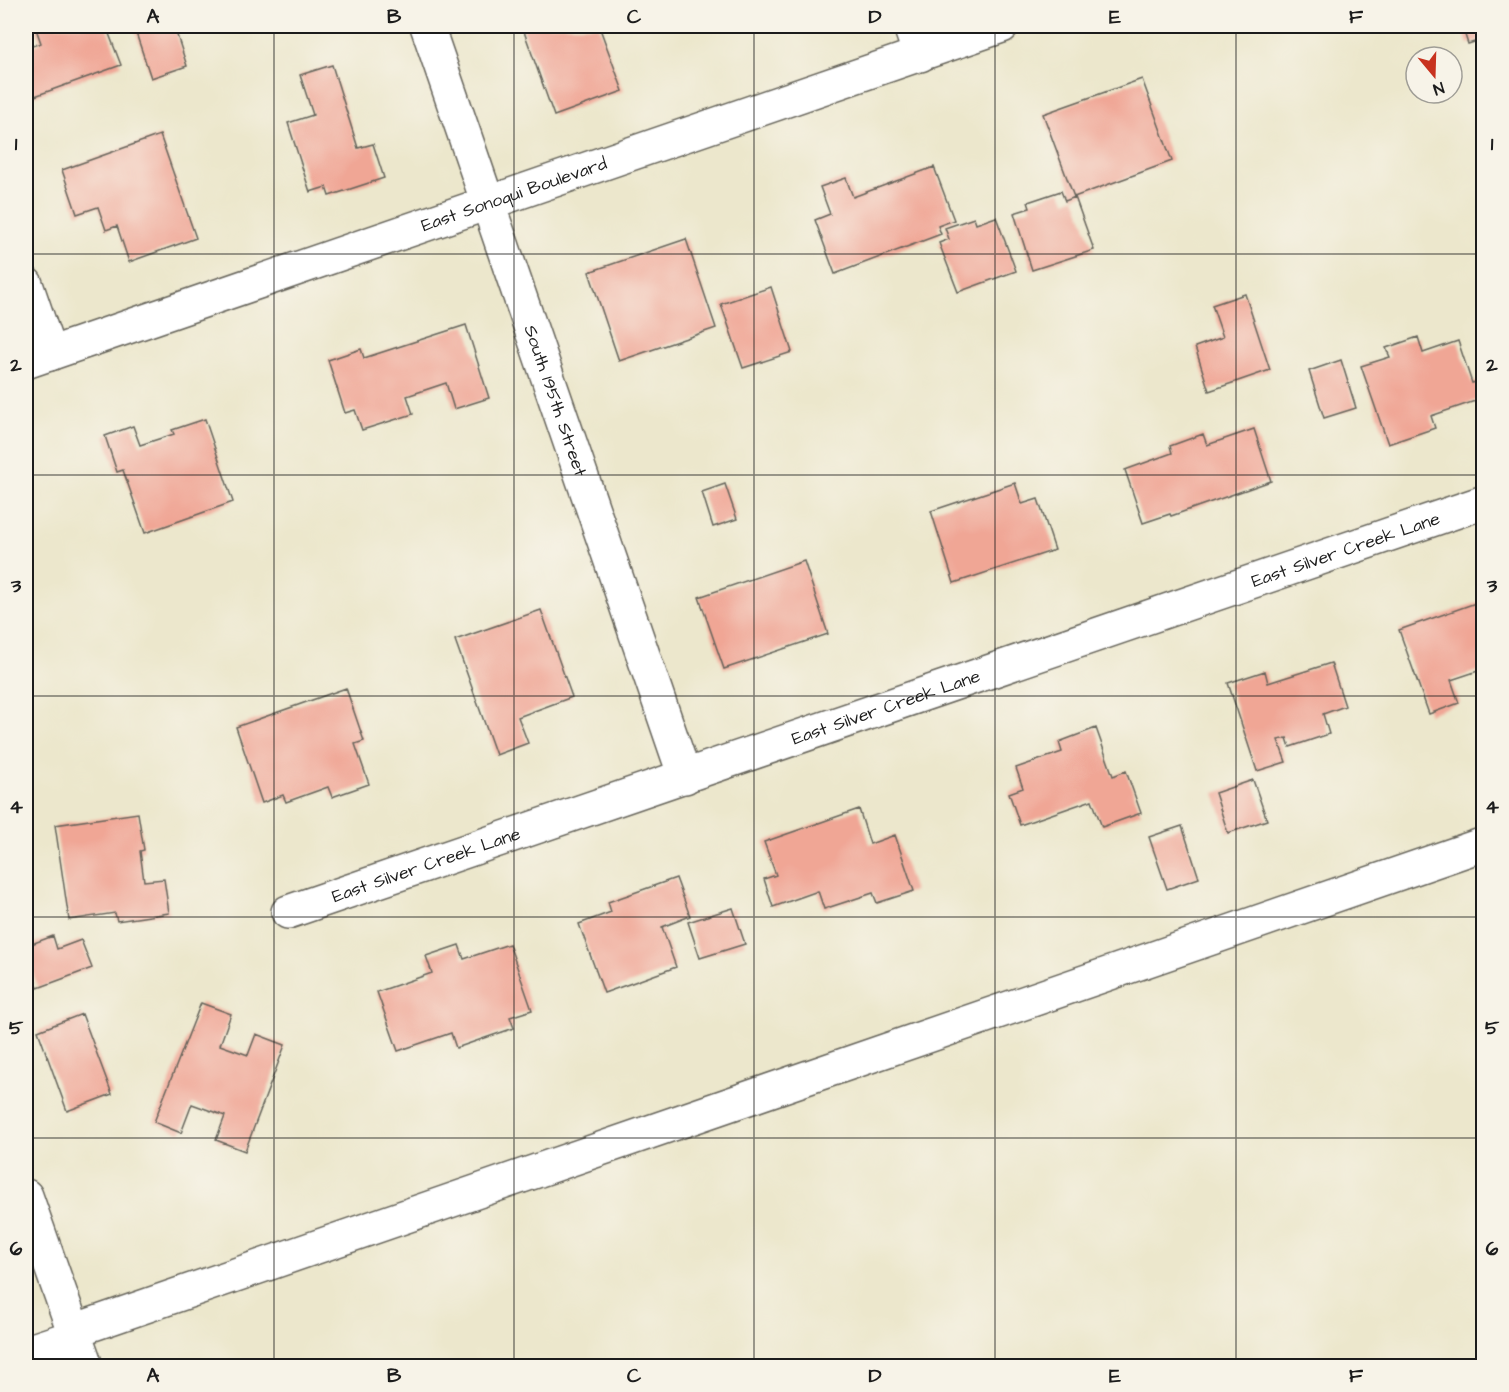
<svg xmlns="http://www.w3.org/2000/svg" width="1509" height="1392" font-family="'Architects Daughter',sans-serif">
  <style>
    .building { fill: #f0a695 }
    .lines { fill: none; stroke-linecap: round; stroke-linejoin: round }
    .minor-casing { stroke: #65635a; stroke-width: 36 }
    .minor { stroke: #fff; stroke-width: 33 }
    .grid { fill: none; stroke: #1c1c1c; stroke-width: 1.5; stroke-opacity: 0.55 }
    .labels { text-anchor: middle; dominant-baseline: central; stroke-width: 4.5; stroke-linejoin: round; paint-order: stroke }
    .street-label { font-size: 18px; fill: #1c1c1c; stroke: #f7f3e8 }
    .neatline { fill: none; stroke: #1c1c1c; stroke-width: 2 }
    .grid-label { font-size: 20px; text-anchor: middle; font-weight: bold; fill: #1c1c1c }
  </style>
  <rect width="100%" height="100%" fill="#f7f3e8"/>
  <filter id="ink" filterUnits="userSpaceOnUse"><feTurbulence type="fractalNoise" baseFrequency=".0167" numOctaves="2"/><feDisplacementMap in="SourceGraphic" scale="12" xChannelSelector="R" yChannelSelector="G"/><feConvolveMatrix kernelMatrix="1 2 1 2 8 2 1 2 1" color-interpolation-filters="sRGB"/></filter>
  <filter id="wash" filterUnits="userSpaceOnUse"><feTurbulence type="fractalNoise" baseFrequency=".008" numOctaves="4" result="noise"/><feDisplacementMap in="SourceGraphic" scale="24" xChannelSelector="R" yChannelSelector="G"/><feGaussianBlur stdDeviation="1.35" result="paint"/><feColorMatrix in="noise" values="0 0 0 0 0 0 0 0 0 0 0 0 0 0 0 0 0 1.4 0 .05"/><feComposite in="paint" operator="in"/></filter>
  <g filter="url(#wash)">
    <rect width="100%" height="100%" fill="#ece7cc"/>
    <g id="blocks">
      <path class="building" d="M35,26H106L121,65L35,96L26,69V48L41,43Z
        M148,26H174L187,66L151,78L135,30Z
        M522,26H599L623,91L554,116Z
        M1462,26H1484V39L1468,44Z
        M332,65L358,148L373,144L384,178L329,196L326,187L310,192L288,123L313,115L300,75Z
        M1142,79L1172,161L1074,197L1043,114Z
        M160,135L196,238L129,262L117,226L106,230L98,207L77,214L62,170Z
        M934,167L954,220L938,226L941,234L835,274L815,220L830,214L820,187L846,178L853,197Z
        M1061,191L1065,201L1075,197L1094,250L1032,270L1014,213L1030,208L1028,202Z
        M996,217L1016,271L958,292L939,243L949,239L945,228L974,218L976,224Z
        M686,239L716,328L619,361L589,272Z
        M771,287L792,352L743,368L721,304Z
        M1245,294L1270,370L1209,391L1195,347L1223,337L1212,305Z
        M466,325L489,398L454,409L446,383L407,396L413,414L362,430L355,410L345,413L328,360L361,349L364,358Z
        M1418,337L1423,353L1458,341L1472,383L1484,380V398L1431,416L1435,428L1388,444L1361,366L1390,357L1386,348Z
        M1341,360L1356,408L1324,418L1309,371Z
        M205,419L233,502L145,533L123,470L117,472L105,436L133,426L140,445L174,434L172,430Z
        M1254,429L1271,481L1171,516L1170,514L1143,523L1125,470L1172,453L1170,446L1203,434L1207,445Z
        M1015,483L1022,504L1038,499L1055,550L954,583L931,511Z
        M725,484L737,519L713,527L702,492Z
        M804,561L828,634L724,669L699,597Z
        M1484,600V669L1451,680L1459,703L1429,714L1399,630Z
        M541,610L572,697L518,717L528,743L496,755L455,640Z
        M1331,663L1345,706L1323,714L1329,734L1290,747L1287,738L1278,740L1286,762L1257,771L1228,683L1265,671L1268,683Z
        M346,688L364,741L355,744L369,784L332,797L328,787L286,802L283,795L262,803L236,727Z
        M1096,728L1113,776L1126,771L1141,813L1102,827L1092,800L1020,825L1009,793L1023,788L1016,768L1062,752L1059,742Z
        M1253,780L1267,820L1228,833L1215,793Z
        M859,809L870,844L895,835L914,891L877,903L873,893L824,909L818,891L773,907L764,879L776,875L764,842Z
        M138,813L144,850L140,851L144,881L164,879L169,913L117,921L115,913L69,920L55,825Z
        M1182,826L1199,878L1167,889L1149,837Z
        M676,878L690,916L662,927L676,967L604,993L579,924L611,912L608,902Z
        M733,908L745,944L700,958L688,922Z
        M53,936L57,949L81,940L92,968L38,988L26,953V946Z
        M509,944L532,1010L510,1017L514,1028L456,1048L451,1033L398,1051L377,992L432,973L426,956L459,945L464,959Z
        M201,1003L231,1014L220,1045L248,1055L256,1034L285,1045L245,1151L216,1140L225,1116L192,1104L181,1133L154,1122Z
        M82,1014L112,1094L67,1111L38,1031Z"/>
    </g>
  </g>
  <g filter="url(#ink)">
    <use href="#blocks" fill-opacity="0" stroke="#65635a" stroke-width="1.5"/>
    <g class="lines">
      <g class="minor-casing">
        <g id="minor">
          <path id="s1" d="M427,26L685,777"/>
          <path d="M910,26L920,55"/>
          <path d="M26,284L50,354"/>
          <path id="s2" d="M26,362L1002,26"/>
          <path id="s3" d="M288,912L1484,502"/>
          <path d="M26,1196L86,1366"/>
          <path d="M73,1331L1484,844"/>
          <path d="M26,1352L75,1336"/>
        </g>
      </g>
      <use href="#minor" class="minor"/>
    </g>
  </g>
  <path class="grid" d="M274,26V1366M514,26V1366M754,26V1366M995,26V1366M1236,26V1366M26,254H1484M26,475H1484M26,696H1484M26,917H1484M26,1138H1484"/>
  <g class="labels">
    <g class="street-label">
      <text stroke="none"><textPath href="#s2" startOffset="516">East Sonoqui Boulevard</textPath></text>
      <text stroke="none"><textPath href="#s1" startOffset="396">South 195th Street</textPath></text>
      <text stroke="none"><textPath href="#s3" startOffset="1118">East Silver Creek Lane</textPath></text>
      <text stroke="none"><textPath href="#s3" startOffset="632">East Silver Creek Lane</textPath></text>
      <text stroke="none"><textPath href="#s3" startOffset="146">East Silver Creek Lane</textPath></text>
    </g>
  </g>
  <rect width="1509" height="1392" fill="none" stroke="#f7f3e8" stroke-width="66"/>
  <g transform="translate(1434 75) rotate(161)"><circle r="28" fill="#f7f3e8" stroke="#9f9d96" stroke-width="1.5"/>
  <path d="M0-4.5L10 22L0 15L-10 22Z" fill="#c8321e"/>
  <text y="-9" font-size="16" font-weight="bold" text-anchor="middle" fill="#1c1c1c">N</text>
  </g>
  <rect x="33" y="33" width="1443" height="1326" class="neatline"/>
  <g class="grid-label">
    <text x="153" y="23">A</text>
    <text x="394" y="23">B</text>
    <text x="634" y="23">C</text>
    <text x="875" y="23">D</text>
    <text x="1115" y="23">E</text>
    <text x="1356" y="23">F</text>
    <text x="16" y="150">1</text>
    <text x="1492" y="150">1</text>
    <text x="16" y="371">2</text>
    <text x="1492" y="371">2</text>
    <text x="16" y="592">3</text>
    <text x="1492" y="592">3</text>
    <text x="16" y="813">4</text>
    <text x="1492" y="813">4</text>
    <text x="16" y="1034">5</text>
    <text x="1492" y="1034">5</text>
    <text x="16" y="1255">6</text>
    <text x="1492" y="1255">6</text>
    <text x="153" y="1382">A</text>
    <text x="394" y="1382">B</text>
    <text x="634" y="1382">C</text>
    <text x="875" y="1382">D</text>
    <text x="1115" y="1382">E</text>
    <text x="1356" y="1382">F</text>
  </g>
</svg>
